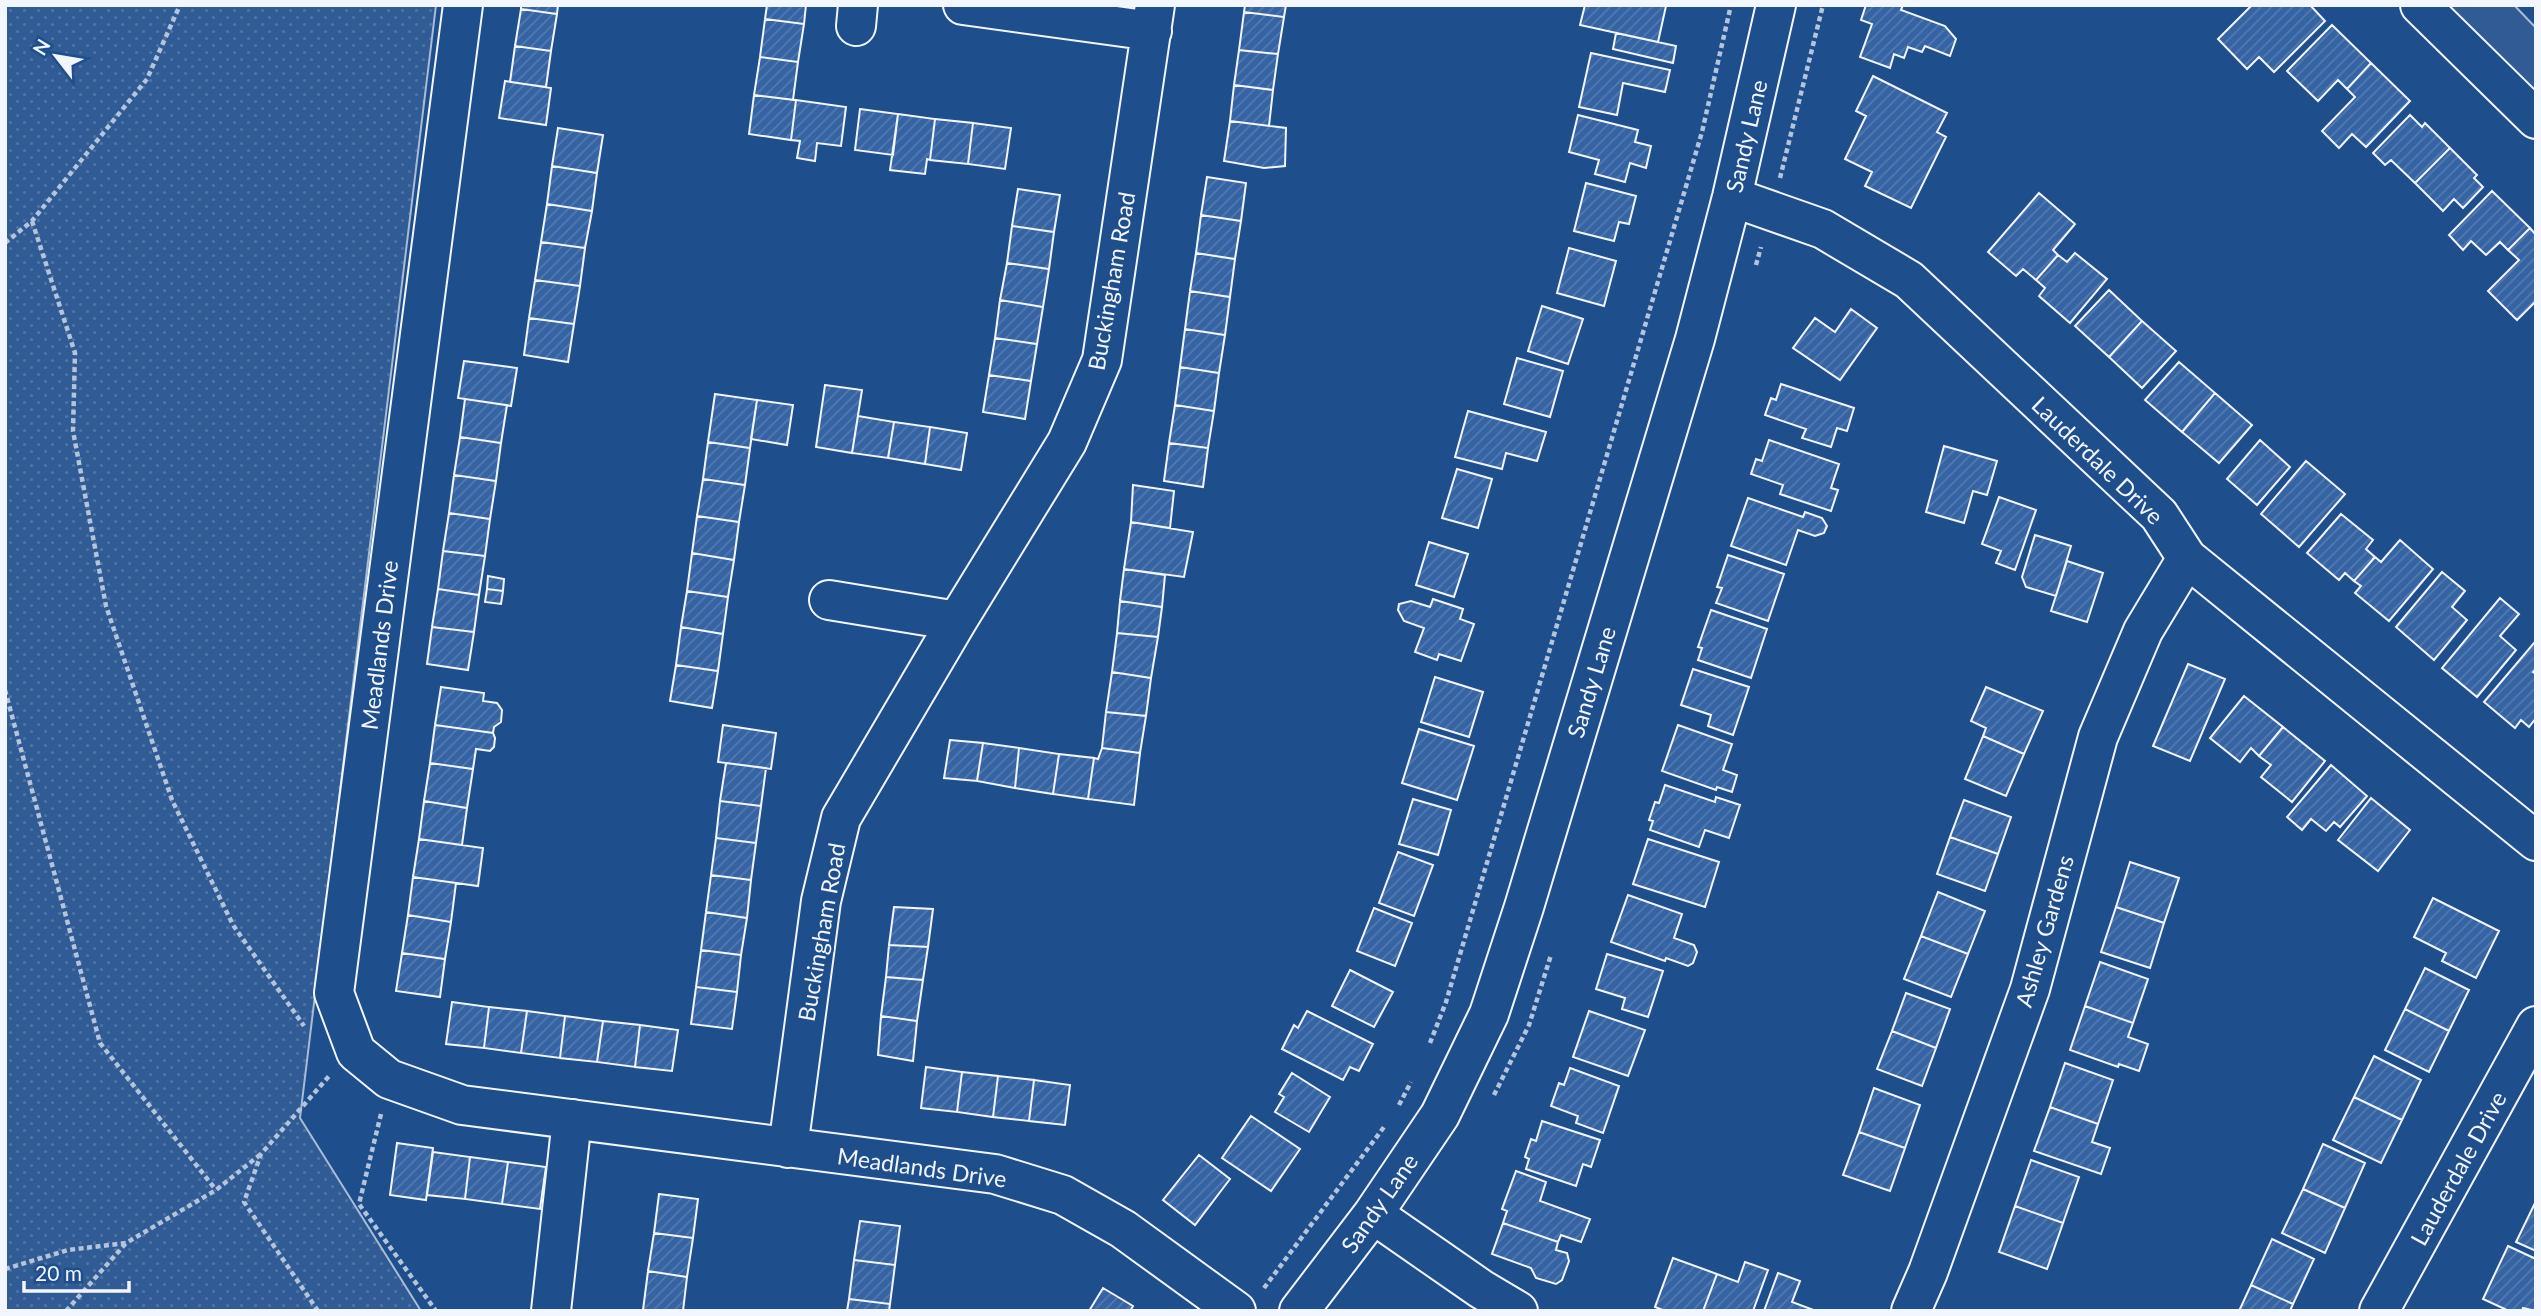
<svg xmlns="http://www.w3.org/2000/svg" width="2541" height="1316" font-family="Lato,sans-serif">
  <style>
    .built { fill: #305b95; stroke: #a8bbd7; stroke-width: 2 }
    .park { fill: url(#park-dots); stroke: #a8bbd7; stroke-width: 2 }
    .building { fill: url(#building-hatch); stroke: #f2f6ff; stroke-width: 2 }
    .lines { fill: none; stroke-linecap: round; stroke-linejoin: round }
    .minor-casing { stroke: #f2f6ff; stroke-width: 42 }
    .path { stroke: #b3c4dc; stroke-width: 4.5; stroke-dasharray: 5 3.5; stroke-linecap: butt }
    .minor { stroke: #1f4e8c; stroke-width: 38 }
    .labels { text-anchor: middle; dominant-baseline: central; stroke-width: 5; stroke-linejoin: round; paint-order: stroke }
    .street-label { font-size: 23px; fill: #f2f6ff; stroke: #1f4e8c }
  </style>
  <defs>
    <pattern id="park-dots" width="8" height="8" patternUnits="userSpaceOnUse" patternTransform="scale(1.75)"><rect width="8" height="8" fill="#305b95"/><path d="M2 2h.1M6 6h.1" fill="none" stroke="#4e73a5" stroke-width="1.8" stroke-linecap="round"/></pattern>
    <pattern id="building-hatch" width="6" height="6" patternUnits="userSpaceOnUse" patternTransform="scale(1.75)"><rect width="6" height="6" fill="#3563a3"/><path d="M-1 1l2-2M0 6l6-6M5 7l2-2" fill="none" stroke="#537ab1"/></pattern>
  </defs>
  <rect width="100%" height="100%" fill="#1f4e8c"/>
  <path class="built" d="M2443,5H2514L2536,28V98Z"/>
  <path class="park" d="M5,5H436L300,1118L421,1311H5Z"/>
  <path class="building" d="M521,5H558L557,14L521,9Z
    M767,5H806L804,24L765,19Z
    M1245,5H1286L1284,17L1244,12Z
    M1585,5L1666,6L1658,42L1580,25Z
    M1866,5H1903L1901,10L1945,26L1956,39L1950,56L1925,46L1922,52L1908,47L1904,58L1894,54L1890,68L1860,57L1872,24L1861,20Z
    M2252,5H2310L2325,21L2274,72L2259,57L2247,69L2218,39Z
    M521,9L557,14L551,51L515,46Z
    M1244,12L1284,17L1278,54L1239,50Z
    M765,19L804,24L798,62L760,57Z
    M2332,25L2371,63L2347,89L2338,80L2318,101L2287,71Z
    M1616,33L1676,46L1673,63L1613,49Z
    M515,46L551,51L546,87L510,82Z
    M1239,50L1278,54L1273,90L1234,85Z
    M1591,53L1670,70L1665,92L1623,83L1617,115L1579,107Z
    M760,57L798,62L793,100L754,95Z
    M2371,63L2410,101L2366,147L2352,134L2339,148L2322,131L2355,97L2347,89Z
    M1873,76L1947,113L1937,132L1946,137L1911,208L1865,186L1872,172L1845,159L1866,116L1856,111Z
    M505,81L551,88L546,125L499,118Z
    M1234,85L1273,90L1269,126L1230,121Z
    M754,95L796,100L791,140L749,134Z
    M796,100L846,107L841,146L817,143L815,161L797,158L800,141L791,140Z
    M860,109L898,114L893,155L855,150Z
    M898,114L935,119L930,160L927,159L925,174L890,170Z
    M1578,115L1638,130L1635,142L1651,146L1646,168L1630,163L1625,182L1595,174L1599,160L1569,152Z
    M2410,115L2422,127L2425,123L2450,148L2415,183L2391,160L2385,165L2373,153Z
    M935,119L973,123L968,164L930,160Z
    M1230,121L1286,128L1285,166L1264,168L1224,161Z
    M973,123L1011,128L1005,169L968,164Z
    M558,128L603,135L597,173L552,166Z
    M2450,148L2477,175L2474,178L2483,187L2463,208L2454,199L2443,211L2415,183Z
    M552,166L597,173L592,211L547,204Z
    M1207,177L1246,183L1241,221L1201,215Z
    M1586,183L1636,196L1629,224L1619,222L1614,241L1574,231Z
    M1018,189L1060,195L1054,232L1012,226Z
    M2492,191L2530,228L2508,250L2500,242L2486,255L2471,241L2463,250L2449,235Z
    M2039,193L2075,224L2053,250L2058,255L2036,280L2023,269L2016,276L1988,252Z
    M547,204L592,211L585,248L541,242Z
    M1201,215L1241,221L1235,259L1196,253Z
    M1012,226L1054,232L1049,269L1007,263Z
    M2530,228L2536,235V301L2517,320L2488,291L2519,260L2508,250Z
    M541,242L585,248L580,286L535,280Z
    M1569,248L1616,261L1604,306L1557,293Z
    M1196,253L1235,259L1230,297L1190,291Z
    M2075,253L2107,279L2070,323L2039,296L2045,288L2036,280L2058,255L2067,262Z
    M1007,263L1049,269L1043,307L1000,300Z
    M535,280L580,286L574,324L529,318Z
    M2109,290L2142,321L2109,357L2075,326Z
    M1190,291L1230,297L1225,335L1185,329Z
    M1000,300L1043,307L1037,344L995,338Z
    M1542,306L1583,319L1568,364L1528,351Z
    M1851,309L1877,328L1840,380L1793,348L1815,318L1835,332Z
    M529,318L574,324L568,362L524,355Z
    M2142,321L2176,351L2142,388L2109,357Z
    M1185,329L1225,335L1219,373L1180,367Z
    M995,338L1037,344L1031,381L989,375Z
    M1517,358L1563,371L1550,417L1504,404Z
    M464,361L517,368L511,406L458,398Z
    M2179,362L2215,393L2182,432L2145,400Z
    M1180,367L1219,373L1214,411L1175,405Z
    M989,375L1031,381L1025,419L983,412Z
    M1781,384L1854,408L1847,431L1837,428L1831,447L1802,438L1806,429L1765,415L1771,398L1776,400Z
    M825,385L862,390L852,453L816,447Z
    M2215,393L2252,425L2219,463L2182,432Z
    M715,394L757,400L750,448L708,442Z
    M465,399L507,405L501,443L460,437Z
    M757,400L793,405L787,445L751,439Z
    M1175,405L1214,411L1208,448L1169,443Z
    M1468,411L1546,432L1537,461L1506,453L1502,469L1455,457Z
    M858,416L894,422L888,458L852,453Z
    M894,422L930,427L925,464L888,458Z
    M930,427L967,433L961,470L925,464Z
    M460,437L501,443L496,481L454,475Z
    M1769,440L1839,464L1831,488L1838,490L1831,511L1780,494L1783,485L1751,474L1756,459L1762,461Z
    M2260,440L2290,467L2257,505L2227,479Z
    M708,442L750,448L745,485L703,479Z
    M1169,443L1208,448L1203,487L1164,481Z
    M1944,446L1997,461L1987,495L1973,491L1964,523L1926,512Z
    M2306,461L2345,494L2299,547L2261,514Z
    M1457,469L1492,479L1478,528L1442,518Z
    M454,475L496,481L490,519L449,513Z
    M703,479L745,485L739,522L697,516Z
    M1133,485L1174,491L1170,528L1131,522Z
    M1999,497L2036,510L2015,570L1996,563L2001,551L1982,544Z
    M1748,498L1803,517L1805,512L1822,518L1827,526L1824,533L1815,536L1798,530L1786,565L1731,546Z
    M449,513L490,519L485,556L443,551Z
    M2341,514L2373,540L2366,549L2375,557L2354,581L2345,573L2339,580L2307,553Z
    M697,516L739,522L734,560L692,553Z
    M1131,522L1193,532L1184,577L1124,569Z
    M2035,535L2071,546L2056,596L2026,587L2022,577Z
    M2400,540L2433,569L2389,621L2355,593L2361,586L2354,581L2375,557L2381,562Z
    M1429,542L1468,554L1454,597L1416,585Z
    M443,551L485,556L479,595L438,589Z
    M692,553L734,560L728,597L687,591Z
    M1728,555L1784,574L1768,621L1716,603L1722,588L1717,587Z
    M2067,561L2103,573L2087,622L2051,611Z
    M1124,569L1165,575L1162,607L1120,601Z
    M2442,572L2465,591L2452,607L2467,620L2434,660L2396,627Z
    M488,576L504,579L503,591L487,589Z
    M438,589L479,595L474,632L432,627Z
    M487,589L503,591L501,604L485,602Z
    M687,591L728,597L723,634L681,627Z
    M2500,598L2519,614L2500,636L2516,650L2477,697L2442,668Z
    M1433,599L1463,609L1460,619L1474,624L1461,661L1439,654L1437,660L1415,652L1424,628L1404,621L1398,610L1399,604L1411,601L1430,607Z
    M1120,601L1162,607L1158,637L1117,633Z
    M1711,610L1767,629L1751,678L1698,660L1702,648L1698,647Z
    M432,627L474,632L468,670L427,664Z
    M681,627L723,634L718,671L676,665Z
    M1117,633L1158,637L1151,678L1112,672Z
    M2534,643L2536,644V669L2533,672L2536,674V718L2529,727L2521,720L2515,728L2484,702Z
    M2188,664L2225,679L2190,761L2153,746Z
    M676,665L718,671L712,708L670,701Z
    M1693,669L1749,687L1733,735L1708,726L1711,715L1681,705Z
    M1112,672L1151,678L1146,716L1106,712Z
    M1435,677L1483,692L1469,737L1421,722Z
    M441,687L484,693L483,701L497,703L502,710L501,722L494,727L493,733L435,725Z
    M1986,687L2043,711L2024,754L1983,736L1986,728L1971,721Z
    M2244,696L2283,727L2259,756L2251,748L2240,762L2210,738Z
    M1106,712L1146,716L1140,753L1102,748Z
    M435,725L493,733L495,738L494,747L490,751L476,749L473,769L430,763Z
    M723,725L776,733L771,769L718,762Z
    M1678,725L1732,744L1723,770L1737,775L1732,792L1717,787L1716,790L1662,771Z
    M2283,727L2325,761L2292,802L2261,777L2271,765L2259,756Z
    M1419,729L1474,746L1457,800L1402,783Z
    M1983,736L2024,754L2006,796L1965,779Z
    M950,740L983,743L977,781L944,778Z
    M983,743L1019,748L1015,788L977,781Z
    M1019,748L1059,754L1053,794L1015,788Z
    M1102,748L1140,753L1134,805L1088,799L1094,758L1098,759Z
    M1059,754L1094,758L1088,799L1053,794Z
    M430,763L473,769L467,808L424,801Z
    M726,763L766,768L761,806L720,801Z
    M2331,765L2367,796L2340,827L2334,822L2326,831L2311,819L2302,830L2287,817Z
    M1665,785L1715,802L1716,797L1740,805L1729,838L1705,830L1699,847L1650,830L1653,821L1649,820L1655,802L1659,803Z
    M2371,798L2410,830L2378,871L2338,840Z
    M1413,799L1451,810L1438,855L1399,844Z
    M1964,800L2011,817L1998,854L1950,837Z
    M424,801L467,808L462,845L419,839Z
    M720,801L761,806L756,843L716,838Z
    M1950,837L1998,854L1985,891L1937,874Z
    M716,838L756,843L751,880L711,875Z
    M419,839L483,848L478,886L413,877Z
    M1648,839L1719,862L1705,907L1633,884Z
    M1398,852L1433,865L1414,916L1379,903Z
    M2130,862L2179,878L2164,923L2116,907Z
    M711,875L751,880L747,918L706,912Z
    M413,877L456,883L451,922L408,915Z
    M1938,892L1985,911L1968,954L1921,936Z
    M1628,895L1682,914L1674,938L1694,945L1697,952L1693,963L1688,966L1666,958L1665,961L1611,942Z
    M2433,898L2499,931L2476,978L2442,961L2446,953L2414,937Z
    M894,907L933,909L928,947L889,945Z
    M2116,907L2164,923L2150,968L2101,952Z
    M1374,908L1412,923L1395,966L1357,951Z
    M706,912L747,918L741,955L701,950Z
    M408,915L451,922L445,959L402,953Z
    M1921,936L1968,954L1951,997L1904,979Z
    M889,945L928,947L923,980L886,977Z
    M701,950L741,955L737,992L696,987Z
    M402,953L445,959L440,997L396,991Z
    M1607,954L1663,971L1648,1017L1622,1009L1625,998L1596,989Z
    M2100,962L2148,979L2133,1023L2085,1006Z
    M2425,968L2469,990L2449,1031L2405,1009Z
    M1350,970L1393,992L1374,1027L1332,1006Z
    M886,977L923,980L917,1021L881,1016Z
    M696,987L737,992L732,1029L691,1024Z
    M1906,993L1950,1009L1936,1048L1892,1031Z
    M452,1002L489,1007L484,1048L446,1044Z
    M2085,1006L2133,1023L2128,1037L2148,1044L2139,1071L2119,1064L2118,1067L2070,1050Z
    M489,1007L527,1011L521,1053L484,1048Z
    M2405,1009L2449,1031L2429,1072L2385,1050Z
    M527,1011L565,1016L560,1058L521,1053Z
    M1307,1011L1373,1044L1359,1071L1350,1067L1343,1080L1282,1049L1294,1025L1298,1028Z
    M1589,1011L1645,1030L1628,1076L1573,1057Z
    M565,1016L603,1021L597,1062L560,1058Z
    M881,1016L917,1021L913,1061L878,1055Z
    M603,1021L640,1025L635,1067L597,1062Z
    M640,1025L678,1030L672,1071L635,1067Z
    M1892,1031L1936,1048L1922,1086L1877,1069Z
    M2374,1056L2421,1080L2402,1120L2354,1097Z
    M2065,1063L2113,1080L2098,1124L2050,1107Z
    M926,1067L962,1072L957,1112L921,1108Z
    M1570,1068L1619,1086L1603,1133L1576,1123L1578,1116L1551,1106L1559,1083L1564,1085Z
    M962,1072L998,1076L993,1117L957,1112Z
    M1292,1073L1330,1097L1309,1132L1275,1112L1284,1097L1279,1094Z
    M998,1076L1034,1080L1029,1121L993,1117Z
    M1034,1080L1070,1085L1065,1125L1029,1121Z
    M1874,1088L1920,1105L1905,1148L1859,1132Z
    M2354,1097L2402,1120L2381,1163L2333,1140Z
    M2050,1107L2098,1124L2092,1142L2110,1148L2101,1174L2034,1151Z
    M1251,1116L1300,1149L1271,1191L1222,1158Z
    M1542,1121L1600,1140L1591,1167L1583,1164L1576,1186L1526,1169L1529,1159L1525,1157L1531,1139L1536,1141Z
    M1859,1132L1905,1148L1890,1191L1843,1175Z
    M397,1143L433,1148L426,1200L390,1195Z
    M2323,1144L2365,1163L2345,1208L2303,1189Z
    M433,1152L470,1157L465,1199L427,1195Z
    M1199,1155L1230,1179L1195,1225L1163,1200Z
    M470,1157L508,1162L502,1204L465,1199Z
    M2031,1160L2079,1177L2063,1223L2015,1206Z
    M508,1162L546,1167L540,1209L502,1204Z
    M1516,1171L1546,1182L1540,1201L1590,1219L1581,1242L1561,1235L1558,1242L1503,1223L1507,1211L1502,1209Z
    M2303,1189L2345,1208L2325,1253L2282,1233Z
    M659,1194L698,1199L693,1238L654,1233Z
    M2536,1201V1251L2516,1242Z
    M2015,1206L2063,1223L2047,1269L1999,1252Z
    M860,1221L900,1226L895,1265L854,1260Z
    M1503,1223L1558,1242L1556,1250L1567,1253L1569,1261L1562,1280L1556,1284L1536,1278L1531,1268L1492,1254Z
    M654,1233L693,1238L687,1277L648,1271Z
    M2272,1239L2314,1259L2293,1304L2251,1285Z
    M2508,1246L2536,1259V1311L2523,1308L2522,1311H2509L2483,1299Z
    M1673,1258L1717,1274L1703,1311H1665L1655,1307Z
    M854,1260L895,1265L890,1304L849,1299Z
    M1745,1262L1768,1270L1753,1311H1703L1717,1274L1738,1282Z
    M648,1271L687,1277L683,1311L643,1310Z
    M1778,1273L1800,1281L1792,1302L1816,1311H1764Z
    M2251,1285L2293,1304L2290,1311H2239Z
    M1103,1288L1133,1306L1130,1311H1089Z
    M849,1299L890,1304L889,1311H847Z"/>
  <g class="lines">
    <g class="minor-casing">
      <path id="minor" d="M463,5L334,993L356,1052L389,1079L462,1105L995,1174L1063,1195L1123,1229L1236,1311
        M963,5L1152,31
        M2420,5L2536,119
        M856,26L858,5
        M1732,197L1823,229L1909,280L2159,515L2187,558L2536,841
        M829,600L957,621
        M788,1148L821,901L841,818L957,621L1067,442L1102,360L1155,5
        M1373,1214L1481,1289L1518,1311
        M551,1311L572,1119
        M1299,1311L1373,1214L1440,1115L1489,1014L1524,907L1695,339L1732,197L1776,5
        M1911,1311L1928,1272L2030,989L2098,737L2143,631L2187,558
        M2379,1311L2536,1026"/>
    </g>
    <path class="path" d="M1780,178L1823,5
      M32,221L75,353L73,431L106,606L172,800L233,925L304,1026
      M5,243L32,221L147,79L180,5
      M1756,265L1761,247
      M5,690L100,1043L216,1190
      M1430,1043L1446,1002L1702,132L1731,5
      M1494,1095L1529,1025L1551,955
      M1399,1105L1411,1082
      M381,1114L359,1204L436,1311
      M5,1269L68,1250L126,1243L216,1190L261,1154
      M1264,1288L1384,1127
      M66,1311L126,1243
      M318,1311L244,1202L261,1154L330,1075"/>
    <use href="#minor" class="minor"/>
  </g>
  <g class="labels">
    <g class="street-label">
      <text transform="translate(1746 136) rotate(-77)">Sandy Lane</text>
      <text transform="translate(1111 281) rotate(-80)">Buckingham Road</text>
      <text transform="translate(2098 460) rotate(44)">Lauderdale Drive</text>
      <text transform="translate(379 645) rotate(-83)">Meadlands Drive</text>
      <text transform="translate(1591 682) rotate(-73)">Sandy Lane</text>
      <text transform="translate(2044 931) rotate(-74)">Ashley Gardens</text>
      <text transform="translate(821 932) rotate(-80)">Buckingham Road</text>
      <text transform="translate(922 1167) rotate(8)">Meadlands Drive</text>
      <text transform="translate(2458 1168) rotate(-61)">Lauderdale Drive</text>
      <text transform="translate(1379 1203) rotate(-55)">Sandy Lane</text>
    </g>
  </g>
  <rect width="2541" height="1316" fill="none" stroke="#f2f6ff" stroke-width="14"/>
  <g transform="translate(56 56) rotate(301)" stroke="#1f4e8c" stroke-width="5" paint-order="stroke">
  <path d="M0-5L12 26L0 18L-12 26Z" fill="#f2f6ff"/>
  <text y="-10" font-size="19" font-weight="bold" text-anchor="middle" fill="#f2f6ff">N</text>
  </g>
  <path d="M24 1281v10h105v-10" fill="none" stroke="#f2f6ff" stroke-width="3.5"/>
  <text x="35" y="1281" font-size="21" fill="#f2f6ff" stroke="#1f4e8c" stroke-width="5" paint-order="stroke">20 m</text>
</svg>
